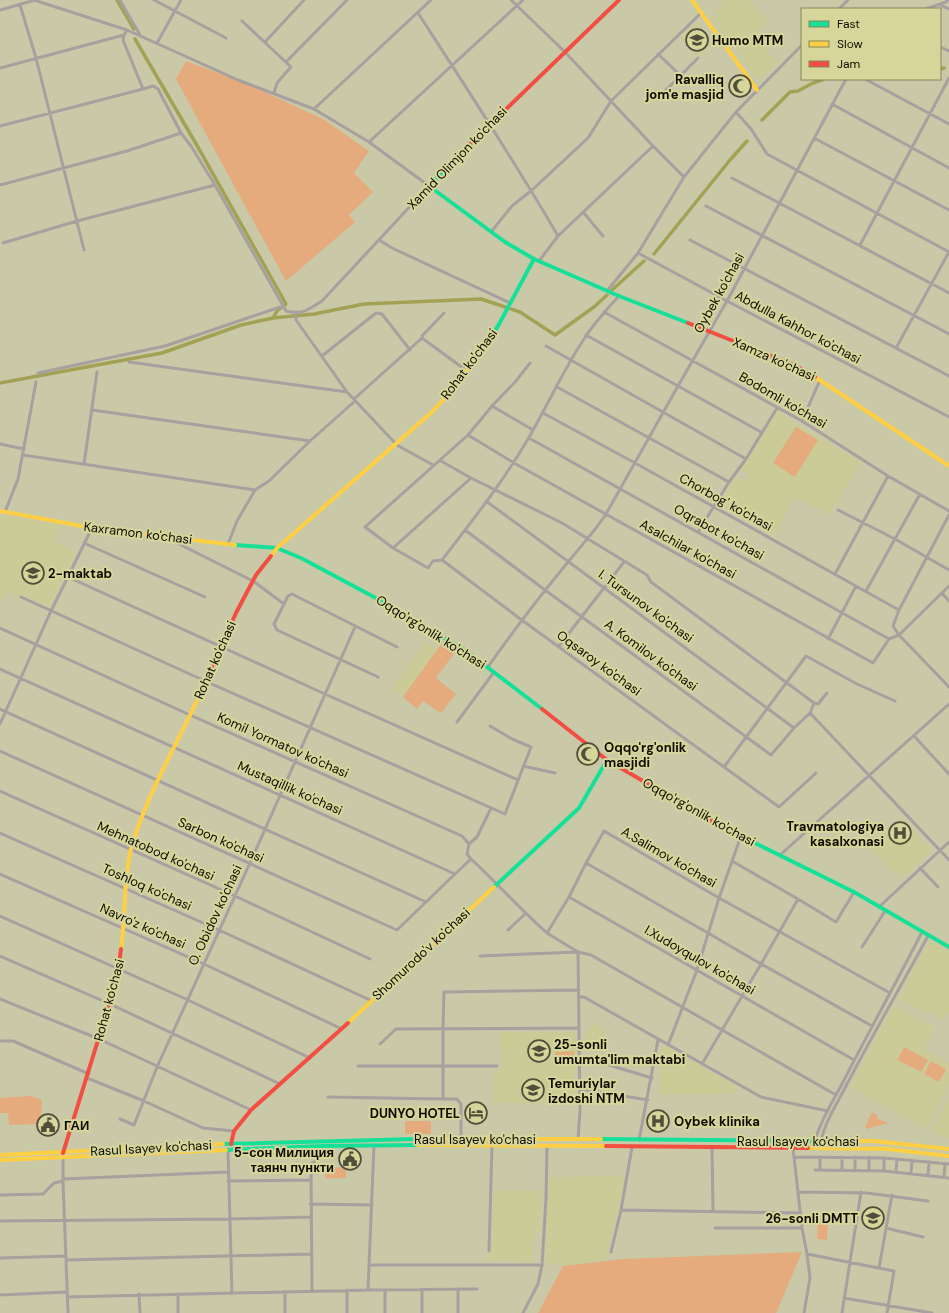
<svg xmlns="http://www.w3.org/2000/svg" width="949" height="1313" font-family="'DM Sans',sans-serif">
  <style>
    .built { fill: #cbcb98 }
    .green { fill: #e5ab7d }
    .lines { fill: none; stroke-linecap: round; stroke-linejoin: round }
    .canal { stroke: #a3a254; stroke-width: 3.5 }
    .street { stroke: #a89f9f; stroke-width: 3 }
    .fast { stroke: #16e098; stroke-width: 4 }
    .slow { stroke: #ffcf43; stroke-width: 4 }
    .jam { stroke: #f24e42; stroke-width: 4 }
    .labels { text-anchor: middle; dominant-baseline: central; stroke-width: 4; stroke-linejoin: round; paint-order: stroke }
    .poi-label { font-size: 13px; font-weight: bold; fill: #0d0c00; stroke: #d6d69b; text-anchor: start }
    .street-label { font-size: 13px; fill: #0d0c00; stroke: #d6d69b }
  </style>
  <rect width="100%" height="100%" fill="#c9c9a8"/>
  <path class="built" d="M720,0H750L769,22L753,37L779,63L758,80L712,17L717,14L715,10L724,5Z
    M697,22L714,43L700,58L680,37Z
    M776,411L861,463L829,515L794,497L774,536L719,504L735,477L745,481L749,474L741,470Z
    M0,515L60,525L53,541L76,553L50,607L21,594L20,598L7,592L0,606Z
    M425,642L437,650L403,697L392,689Z
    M901,818L932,850L903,877L892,869L890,870L871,848Z
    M930,941L949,952V1011L944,1020L898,999Z
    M893,1006L934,1027L935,1029L923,1050L949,1063V1086L927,1129L850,1087Z
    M594,1022L606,1032L598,1045L596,1051L581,1045L583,1039Z
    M500,1032H576L577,1070H574V1103H492L494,1072L501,1071Z
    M666,1046L736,1086L735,1094H660V1048Z
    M949,1097V1138L941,1137L933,1132L932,1130Z
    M625,1176L605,1261L563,1266L546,1263L549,1177Z
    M494,1190L543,1191L540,1232L534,1231L532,1263L485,1260V1253H491Z
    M863,1206L887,1209L883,1230L860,1226Z"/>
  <path class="green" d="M186,61L249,85L323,119L369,151L354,173L373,192L349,215L355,222L286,281L176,79Z
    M796,427L818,440L795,477L773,463Z
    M442,643L456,651L436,678L456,694L441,713L423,701L417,709L403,697Z
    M904,1047L928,1060L921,1072L897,1060Z
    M574,1051V1060L555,1061V1052Z
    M931,1061L946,1069L939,1082L924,1074Z
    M31,1096L42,1100L41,1124L9,1125L8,1113H0V1098Z
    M872,1112L877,1115L878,1119L888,1123L867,1129L865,1127Z
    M405,1121H431V1134H405Z
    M346,1167V1178H325V1168Z
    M818,1221H828L827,1240L817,1239Z
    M802,1252L776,1313H538L563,1266L623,1259Z"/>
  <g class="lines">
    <path class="canal" d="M117,0L134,29
      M135,39L199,149L286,304L285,305
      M940,69L944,68
      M762,120L790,92L798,91L813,83L824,79
      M654,254L730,160L747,141
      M612,290L644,261
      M273,318L277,311L282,307
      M0,383L162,353L241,325L273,318L314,314L364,304L481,299L520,312L555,335L594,307L607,295"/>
    <path class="street" d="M34,0L127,30L238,80L314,109L369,142L429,186L322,301C307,310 303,315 286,311L215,185L191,146L181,133L158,89L153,86L143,89L123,40L124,35L127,30
      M120,0L140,35
      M154,0L226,38
      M511,0L564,51L653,146L684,177
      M20,5L36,58L84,250
      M940,5L949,9
      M839,9L848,0
      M926,9L946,2L948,0
      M0,10L35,0
      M418,13C466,87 514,160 558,236
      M242,21L291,67L277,83L274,93
      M265,42L304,0
      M157,43L181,0
      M940,47L949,51
      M658,54L681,76
      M286,62L347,0
      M0,68L124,35
      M865,79L949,124
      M657,99L698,58
      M832,104L949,168
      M314,109L431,0
      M736,112L751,129L767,154L949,252L896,348
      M0,126L143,89
      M814,138L949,210
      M369,142L523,0
      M732,178L949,293
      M0,185L127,151L181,133
      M706,206L949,334
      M583,212L603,236
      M491,232L512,206L532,190L588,138L611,101L701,13
      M379,240L392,248L510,303
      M690,240L949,376
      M3,243L77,221L215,185
      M860,245L949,78
      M638,253L727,301L949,417
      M539,261L558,236L653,146
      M607,291L638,253L684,177L736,112L802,45
      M604,312L802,421L888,476L949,511
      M444,313L422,336V338L467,371
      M296,314V320L347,392L396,444
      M586,335L761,432
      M546,346L746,459
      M322,356L376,313L382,314L410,350
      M129,362L347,392
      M530,363L516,381L492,406L468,435L365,527L393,548L428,568L433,561L442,560L519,618L779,807L816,773
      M38,373L165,346L283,306
      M557,387L729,482
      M354,399L422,338
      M492,406L533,430
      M92,410L310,441
      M543,413L635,463L899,610
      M802,421L820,380
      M468,435L514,463L873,663L889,639
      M529,438L889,639L899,635L949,586
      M0,444L24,449
      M395,444L433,465
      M23,455L255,490
      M441,461L471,478L562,523L647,575L651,582L814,703L818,704L827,693
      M84,464L97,372
      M486,501L794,728
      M838,510L895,539L949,570
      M5,512L18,479L36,382
      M949,515L899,610L893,626L899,635L949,687
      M465,530L545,590L771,755L794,728L810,713L814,703
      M698,532L729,482L746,459L777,408
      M167,538L253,581L284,604
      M84,543L205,597
      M228,544L237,521L255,490L269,481L310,441L355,401
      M393,548L471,478
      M442,560C472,521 503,482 528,439C548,405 564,368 586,336C596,321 607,309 619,296
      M835,574L888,476
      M68,577L325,694L518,780
      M866,591L920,494
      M942,593L949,601
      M21,597L205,681L505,814L531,747L512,739L490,726
      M0,628L190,715L462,836L469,844
      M828,639L856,586
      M559,646L624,562
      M488,667C513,631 540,596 568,562C581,546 595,531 606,514L678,386L727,301L846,79
      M0,669L455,874L471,859C497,883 521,910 547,933
      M378,677L277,630L274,624L288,596L292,594L397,647
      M0,709L426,902
      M810,713L949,860
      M457,722L494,672
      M0,724L51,611L92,528
      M914,736L949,774
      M0,751L397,930L455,874
      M523,766L555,773
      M724,767L806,656L857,684L895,701
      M0,791L235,896L370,959
      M0,833L219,930L372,1001
      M780,855L949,704
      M471,859L467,854L469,844L477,837L491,808
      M732,861L798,899
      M586,863L569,897L854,1060
      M920,868L938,887
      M0,874L204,964L342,1029
      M854,892L836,922L798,899L761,964L872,1026
      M569,897L547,933L578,952
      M879,907L949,842
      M0,916L188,1000L310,1058
      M508,930L525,914
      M862,947L885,911
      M0,956L110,1004L280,1084
      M480,956L578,952L591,955L836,1095
      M579,997H584L761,1097L828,1111
      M0,999L99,1039L251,1110
      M0,1041H13L89,1074
      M380,1044L396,1029L579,1028
      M668,1045L697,970L719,898L741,836
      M579,1056L652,1078
      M702,1064L761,964L708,933L586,863L604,831L719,898L890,993
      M358,1066H497
      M87,1078L144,1101L203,1128L234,1131
      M580,1089L648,1100
      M328,1097L443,1099
      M120,1119L134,1125L157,1067L250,863L355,627
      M461,1139V1104L457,1099H443V1028L444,992L579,990
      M578,1139L580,1111L578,952
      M639,1140L658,1040
      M712,1147L713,1211
      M793,1148L802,1228L807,1254L810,1278L804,1313
      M814,1148C815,1130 833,1101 842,1084C868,1033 896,983 922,932
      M821,1148C820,1129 837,1104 846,1086C872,1036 901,986 928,936
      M228,1149L232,1294
      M63,1157V1181L68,1313
      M794,1157L884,1158L949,1164
      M820,1157V1170
      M842,1157V1170
      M855,1157V1170
      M815,1170L884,1171L949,1178
      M869,1171V1157
      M884,1171V1158
      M896,1172L897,1159
      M911,1174L912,1160
      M928,1176L929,1162
      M944,1177L945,1164
      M63,1179L228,1172
      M228,1181L311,1180
      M798,1192L867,1193L928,1201
      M0,1195L43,1194L54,1183L63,1181
      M310,1204L372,1205
      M621,1210L800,1213
      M0,1221L229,1219L310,1217
      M715,1228H802
      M886,1228L923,1237
      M489,1251L492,1145
      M611,1252L621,1210L632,1147
      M807,1254L894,1271L887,1313
      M0,1258L66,1256
      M66,1260L311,1254
      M370,1265H542
      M879,1268L892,1195
      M422,1289V1313
      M458,1289V1313
      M347,1290V1313
      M368,1290L374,1145
      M312,1291L311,1164L320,1158L323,1146
      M385,1291V1313
      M139,1294L140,1313
      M178,1294V1313
      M0,1295L67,1292
      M67,1297L368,1290L477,1289
      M844,1298L932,1313
      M285,1313V1292
      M523,1313L538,1284L542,1265L546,1199L547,1146
      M842,1313L861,1192"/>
    <path class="fast" d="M471,143L429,186L505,242L534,259L619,296L688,323
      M489,339L498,326L534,259
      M235,545L277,548L301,558L374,597L466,651L542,709
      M743,837L854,892L949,947
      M494,887L579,808L607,760
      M601,1139L822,1141
      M223,1144L416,1139
      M226,1150L323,1146L418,1145"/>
    <path class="slow" d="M692,0L757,90
      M815,377L949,466
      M0,511L92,528L235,545
      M271,556L277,548L432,412L459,382L489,339
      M121,949C126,917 123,880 131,849C146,795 177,745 200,694
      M348,1023L494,887
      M416,1139H601
      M822,1141H873L949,1149
      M418,1145L606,1146
      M808,1148L888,1149L949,1156
      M0,1155L223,1144
      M0,1160L226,1150"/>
    <path class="jam" d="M471,143L619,0
      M688,323L794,365L815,377
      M200,694L236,613L256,575L271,556
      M542,709L607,760L720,826L743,837
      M231,1144L234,1131L251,1110L348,1023
      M606,1146L808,1148
      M63,1153L117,979L121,949"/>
  </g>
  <defs>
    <g id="school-ring" transform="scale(1.15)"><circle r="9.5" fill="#d6d69b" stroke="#4f4e3b" stroke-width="1.5"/><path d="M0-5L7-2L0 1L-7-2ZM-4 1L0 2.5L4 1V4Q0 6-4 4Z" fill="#4f4e3b"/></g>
    <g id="mosque-ring" transform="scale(1.15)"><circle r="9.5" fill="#d6d69b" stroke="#4f4e3b" stroke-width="1.5"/><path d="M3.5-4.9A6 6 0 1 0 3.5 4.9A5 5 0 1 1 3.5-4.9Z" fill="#4f4e3b"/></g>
    <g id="hospital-ring" transform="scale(1.15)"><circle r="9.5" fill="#d6d69b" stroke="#4f4e3b" stroke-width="1.5"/><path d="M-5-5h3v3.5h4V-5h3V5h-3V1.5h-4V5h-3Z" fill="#4f4e3b"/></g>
    <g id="hotel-ring" transform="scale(1.15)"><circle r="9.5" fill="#d6d69b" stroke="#4f4e3b" stroke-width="1.5"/><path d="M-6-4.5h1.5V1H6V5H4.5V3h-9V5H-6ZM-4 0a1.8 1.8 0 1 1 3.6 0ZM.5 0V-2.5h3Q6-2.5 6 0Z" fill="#4f4e3b"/></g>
    <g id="civic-ring" transform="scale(1.15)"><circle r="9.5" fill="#d6d69b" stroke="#4f4e3b" stroke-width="1.5"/><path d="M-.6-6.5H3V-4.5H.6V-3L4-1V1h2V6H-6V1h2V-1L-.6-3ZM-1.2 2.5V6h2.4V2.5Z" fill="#4f4e3b"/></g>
  </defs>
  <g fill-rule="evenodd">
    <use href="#school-ring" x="697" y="40"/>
    <use href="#mosque-ring" x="740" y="86"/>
    <use href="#school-ring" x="33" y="573"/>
    <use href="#mosque-ring" x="588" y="754"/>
    <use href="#hospital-ring" x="900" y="833"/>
    <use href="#school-ring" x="539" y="1051"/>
    <use href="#school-ring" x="533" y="1090"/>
    <use href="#hotel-ring" x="476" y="1113"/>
    <use href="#hospital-ring" x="658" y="1121"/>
    <use href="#civic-ring" x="48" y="1125"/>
    <use href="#civic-ring" x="350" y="1159"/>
    <use href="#school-ring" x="873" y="1218"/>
  </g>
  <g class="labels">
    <g class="poi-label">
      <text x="712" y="40">Humo MTM</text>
      <text x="724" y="79" text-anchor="end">Ravalliq<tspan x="724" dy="15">jom'e masjid</tspan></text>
      <text x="48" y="573">2-maktab</text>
      <text x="604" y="747">Oqqo'rg'onlik<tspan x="604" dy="15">masjidi</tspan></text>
      <text x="884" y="826" text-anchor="end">Travmatologiya<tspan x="884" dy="15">kasalxonasi</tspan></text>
      <text x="554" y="1044">25-sonli<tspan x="554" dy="15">umumta'lim maktabi</tspan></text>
      <text x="548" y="1083">Temuriylar<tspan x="548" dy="15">izdoshi NTM</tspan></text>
      <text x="460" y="1113" text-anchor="end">DUNYO HOTEL</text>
      <text x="674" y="1121">Oybek klinika</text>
      <text x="64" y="1125">ГАИ</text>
      <text x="334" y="1152" text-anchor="end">5-сон Милиция<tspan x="334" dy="15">таянч пункти</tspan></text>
      <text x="858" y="1218" text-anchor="end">26-sonli DMTT</text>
    </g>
    <g class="street-label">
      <text transform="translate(457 158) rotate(-46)">Xamid Olimjon ko'chasi</text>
      <text transform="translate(719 293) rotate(-61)">Oybek ko'chasi</text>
      <text transform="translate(798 327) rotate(28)">Abdulla Kahhor ko'chasi</text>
      <text transform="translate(774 359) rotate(24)">Xamza ko'chasi</text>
      <text transform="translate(469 364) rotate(-53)">Rohat ko'chasi</text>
      <text transform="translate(783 400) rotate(30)">Bodomli ko'chasi</text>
      <text transform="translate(726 502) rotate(29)">Chorbog' ko'chasi</text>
      <text transform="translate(719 532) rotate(29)">Oqrabot ko'chasi</text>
      <text transform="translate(138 533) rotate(7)">Kaxramon ko'chasi</text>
      <text transform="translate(688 549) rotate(29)">Asalchilar ko'chasi</text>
      <text transform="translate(646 606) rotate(36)">I. Tursunov ko'chasi</text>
      <text transform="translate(431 632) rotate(32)">Oqqo'rg'onlik ko'chasi</text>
      <text transform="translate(651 655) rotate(36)">A. Komilov ko'chasi</text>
      <text transform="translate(215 660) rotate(-66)">Rohat ko'chasi</text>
      <text transform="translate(599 663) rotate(36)">Oqsaroy ko'chasi</text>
      <text transform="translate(283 745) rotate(24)">Komil Yormatov ko'chasi</text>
      <text transform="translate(290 788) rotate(24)">Mustaqillik ko'chasi</text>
      <text transform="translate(699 812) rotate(29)">Oqqo'rg'onlik ko'chasi</text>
      <text transform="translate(221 840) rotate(24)">Sarbon ko'chasi</text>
      <text transform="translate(156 851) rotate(24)">Mehnatobod ko'chasi</text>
      <text transform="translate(669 857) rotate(30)">A.Salimov ko'chasi</text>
      <text transform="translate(147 887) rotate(24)">Toshloq ko'chasi</text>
      <text transform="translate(215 915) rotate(-65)">O. Obidov ko'chasi</text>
      <text transform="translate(143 926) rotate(24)">Navro'z ko'chasi</text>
      <text transform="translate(421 954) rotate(-43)">Shomurodo'v ko'chasi</text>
      <text transform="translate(700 960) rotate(30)">I.Xudoyqulov ko'chasi</text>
      <text transform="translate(109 1000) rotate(-75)">Rohat ko'chasi</text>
      <text x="475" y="1139">Rasul Isayev ko'chasi</text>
      <text x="798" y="1141">Rasul Isayev ko'chasi</text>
      <text transform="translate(151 1148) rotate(-3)">Rasul Isayev ko'chasi</text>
    </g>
  </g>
  <rect x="801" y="8" width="140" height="72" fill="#d6d69b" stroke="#86855d"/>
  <rect x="809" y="21" width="20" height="6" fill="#16e098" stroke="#86855d"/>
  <text x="837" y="28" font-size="12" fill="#0d0c00">Fast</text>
  <rect x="809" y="41" width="20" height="6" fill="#ffcf43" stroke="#86855d"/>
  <text x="837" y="48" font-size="12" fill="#0d0c00">Slow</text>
  <rect x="809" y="61" width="20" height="6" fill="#f24e42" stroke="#86855d"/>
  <text x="837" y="68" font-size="12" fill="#0d0c00">Jam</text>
</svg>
